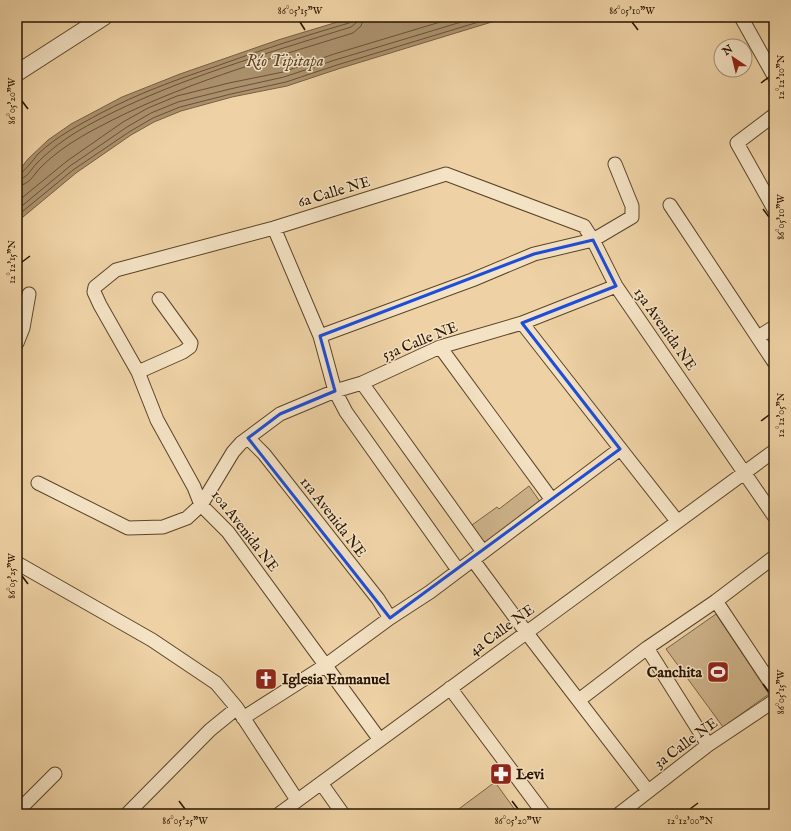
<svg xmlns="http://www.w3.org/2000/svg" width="791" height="831" font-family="'IM FELL English',serif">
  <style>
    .green { fill: #cdb289; stroke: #7b6344 }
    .water { fill: #ab916d; stroke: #775f41 }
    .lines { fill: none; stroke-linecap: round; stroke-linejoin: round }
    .shore { stroke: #6a5236; stroke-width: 1 }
    .minor-casing { stroke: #5a4429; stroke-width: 15 }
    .tertiary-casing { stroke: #5a4429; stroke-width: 18 }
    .minor { stroke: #f4e2c4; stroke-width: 13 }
    .tertiary { stroke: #f4e2c4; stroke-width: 16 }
    .marked { fill: none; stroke: #1d4ed8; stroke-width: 3; stroke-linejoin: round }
    .ticks { fill: none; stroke: #291400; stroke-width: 1.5 }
    .labels { text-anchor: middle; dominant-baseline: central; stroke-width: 3; stroke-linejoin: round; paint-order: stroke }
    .street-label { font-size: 15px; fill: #291400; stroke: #f4e2c4 }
    .poi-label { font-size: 15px; font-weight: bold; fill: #291400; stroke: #f4e2c4; text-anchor: start }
    .water-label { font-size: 16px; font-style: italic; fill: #5d462c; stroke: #f4e2c4 }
    .neatline { fill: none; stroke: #291400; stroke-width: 1.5 }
    .ticks-label { font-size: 10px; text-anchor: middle; fill: #291400 }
  </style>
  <rect width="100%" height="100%" fill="#eed2a5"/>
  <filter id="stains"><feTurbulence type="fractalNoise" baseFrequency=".005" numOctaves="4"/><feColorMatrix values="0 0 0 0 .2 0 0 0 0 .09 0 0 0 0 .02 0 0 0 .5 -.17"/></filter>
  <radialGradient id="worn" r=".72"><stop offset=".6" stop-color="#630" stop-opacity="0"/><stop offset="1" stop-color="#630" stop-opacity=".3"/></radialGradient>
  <path class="green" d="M529,486L541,503L484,546L472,525L497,507L499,509Z
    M716,614L769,694L723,727L666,649Z
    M495,782L518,814H452Z"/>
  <path class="water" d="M354,17H503L495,21L338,69L287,86L232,97L181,111L154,122L131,135L76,173L17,222V173L28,159L48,140L71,124L122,97L180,74L278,40Z"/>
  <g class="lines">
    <path class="shore" d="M17,175C23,174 33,160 38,154C57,136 79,125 101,113C137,94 175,80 214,67C258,51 304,36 349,23L352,21V17
      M17,180C27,179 31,169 37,163C55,145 73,133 96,121C176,79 265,54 351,27L356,23L357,17
      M17,186C29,185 33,176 40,168C57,151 76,139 97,128C177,85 266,60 353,33L361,26L364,17
      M17,202L67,161L123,122L148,108L177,96L229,83L283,72L334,54L457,17
      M17,210L70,166L127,127L151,113L178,102L230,89L284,77L335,60L478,17
      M17,216L73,170L129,132L153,118L180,107L231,94L286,82L337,65L495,17"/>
    <g class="minor-casing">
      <path id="minor" d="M741,17L774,76
        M774,115L737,143L774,209
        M615,164L632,206V217L593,240L616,286L774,516
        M670,205L774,362
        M274,228L320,336L335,391L346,412L458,570
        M522,323L677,521
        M320,336L472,280L534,254L593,240L584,226L446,174L274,228L116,270L95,287L94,292L100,305L138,372L157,420L194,487L201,505L228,532L380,740
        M758,337L774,327
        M17,343L23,328L29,294
        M440,347L552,500
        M138,372L183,352L190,347L191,343L159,299
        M362,383L483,552
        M248,438L264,454L378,599L390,618
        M38,483L128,528L163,527L187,518L201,505L233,452L241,443L280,414L335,391L362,383L440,347L522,323L616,286
        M473,560L526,632L648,791
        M17,563L152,640L216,683L237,708L297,800
        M716,601L774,688
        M647,648L708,745
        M450,688L544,814
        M579,700L647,648L716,601L774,557
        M243,718L326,665L390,618L430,592L620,449
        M321,783L343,814
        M17,812L55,774
        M127,814L210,730L237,708
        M279,814L774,451
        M619,814L708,745L774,701"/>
    </g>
    <g class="tertiary-casing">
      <path id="tertiary" d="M17,73L104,17"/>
    </g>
    <use href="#minor" class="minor"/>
    <use href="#tertiary" class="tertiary"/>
  </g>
  <path class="marked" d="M593,240L616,286L522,323L620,449L390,618L248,438L280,414L335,391L320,336L534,254Z"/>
  <path class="ticks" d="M300,22L305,30M632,22L638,30M761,83L769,77M22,101L28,109M763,209L769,217M22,262L30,256M761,421L769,415M22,576L28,584M763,684L769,692M179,801L185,809M512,801L518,809M690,809L698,803"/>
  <defs>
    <g id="stadium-square" transform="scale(1.15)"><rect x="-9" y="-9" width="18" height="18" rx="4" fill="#8f2418" stroke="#f4e2c4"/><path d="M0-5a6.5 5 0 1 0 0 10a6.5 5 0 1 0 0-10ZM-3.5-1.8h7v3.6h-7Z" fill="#fff"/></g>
    <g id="church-square" transform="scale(1.15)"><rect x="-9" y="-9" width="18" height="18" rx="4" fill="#8f2418" stroke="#f4e2c4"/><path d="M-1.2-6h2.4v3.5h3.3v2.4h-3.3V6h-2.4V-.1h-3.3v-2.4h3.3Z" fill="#fff"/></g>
    <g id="pharmacy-square" transform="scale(1.15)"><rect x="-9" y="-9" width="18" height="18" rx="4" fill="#8f2418" stroke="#f4e2c4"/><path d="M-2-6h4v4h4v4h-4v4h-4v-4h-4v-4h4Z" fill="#fff"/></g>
  </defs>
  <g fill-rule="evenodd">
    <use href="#stadium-square" x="718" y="672"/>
    <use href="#church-square" x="266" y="679"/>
    <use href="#pharmacy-square" x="501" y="774"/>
  </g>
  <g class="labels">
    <g class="street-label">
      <text transform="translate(334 192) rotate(-17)">6a Calle NE</text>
      <text transform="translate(665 329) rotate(55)">13a Avenida NE</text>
      <text transform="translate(420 341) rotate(-22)">53a Calle NE</text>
      <text transform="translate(333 517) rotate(52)">11a Avenida NE</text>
      <text transform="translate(245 531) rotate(52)">10a Avenida NE</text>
      <text transform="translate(502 630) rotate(-36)">4a Calle NE</text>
      <text transform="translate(686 743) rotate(-36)">3a Calle NE</text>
    </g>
    <g class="poi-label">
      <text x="702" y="672" text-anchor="end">Canchita</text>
      <text x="282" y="679">Iglesia Enmanuel</text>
      <text x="516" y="774">Levi</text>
    </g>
    <g class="water-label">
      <text x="285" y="62">Río Tipitapa</text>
    </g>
  </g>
  <rect width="791" height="831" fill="none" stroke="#eed2a5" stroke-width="44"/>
  <g transform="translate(733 58) rotate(325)"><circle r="19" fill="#f4e2c4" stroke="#a39076"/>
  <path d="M0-3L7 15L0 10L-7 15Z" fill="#8f2418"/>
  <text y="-6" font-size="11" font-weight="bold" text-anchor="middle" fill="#291400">N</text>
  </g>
  <rect x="22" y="22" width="747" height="787" class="neatline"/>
  <g class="ticks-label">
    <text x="300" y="14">86°05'15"W</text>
    <text x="632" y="14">86°05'10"W</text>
    <text transform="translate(780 77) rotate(-90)" y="4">12°12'10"N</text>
    <text transform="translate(11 101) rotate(-90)" y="4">86°05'20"W</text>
    <text transform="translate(780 217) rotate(-90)" y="4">86°05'10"W</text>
    <text transform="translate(11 262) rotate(-90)" y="4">12°12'15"N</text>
    <text transform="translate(780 415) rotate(-90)" y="4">12°12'05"N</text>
    <text transform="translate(11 576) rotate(-90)" y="4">86°05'25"W</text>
    <text transform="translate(780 692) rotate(-90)" y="4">86°05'15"W</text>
    <text x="185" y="824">86°05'25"W</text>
    <text x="518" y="824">86°05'20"W</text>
    <text x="690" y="824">12°12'00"N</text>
  </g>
  <rect width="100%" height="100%" filter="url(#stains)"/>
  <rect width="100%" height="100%" fill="url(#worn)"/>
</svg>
